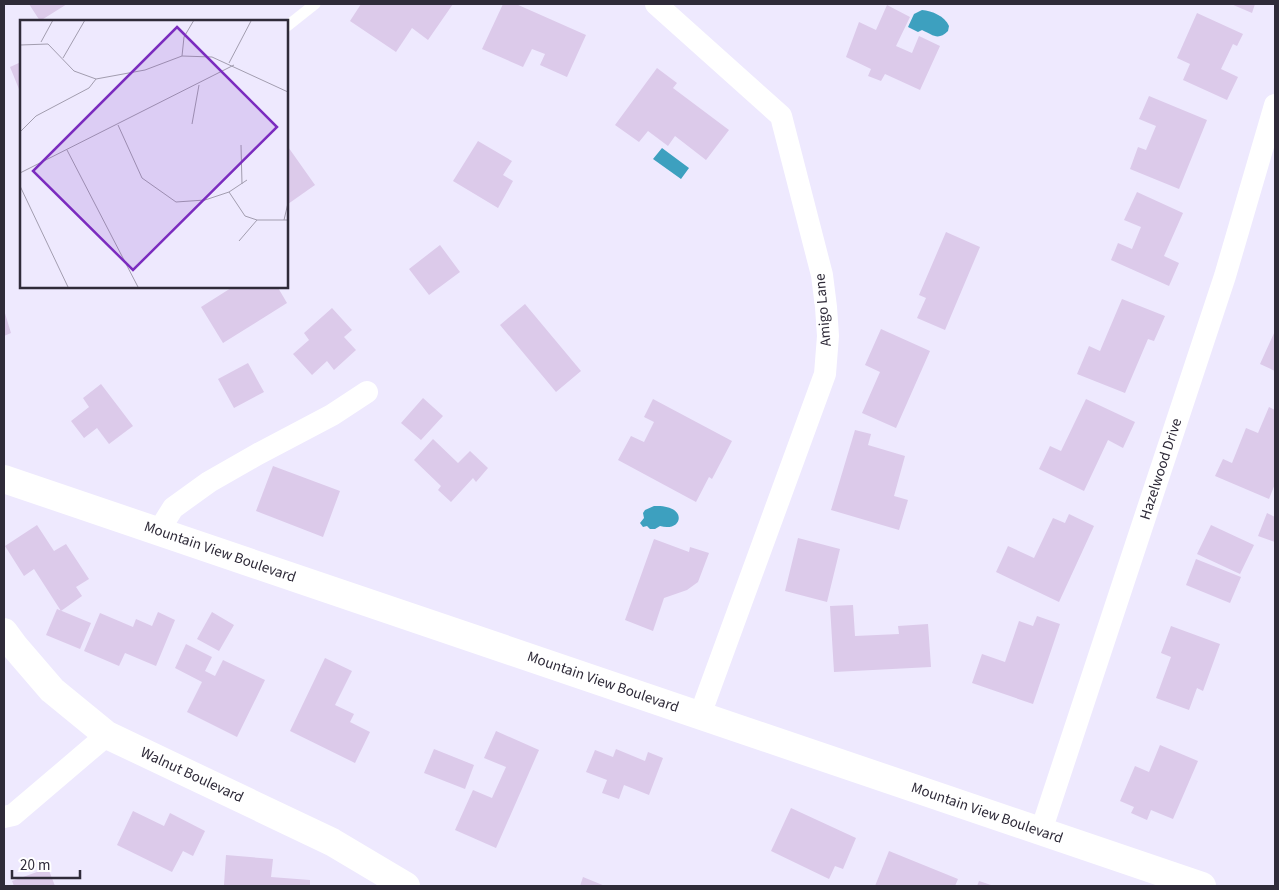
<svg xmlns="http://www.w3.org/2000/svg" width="1279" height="890" font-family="'Source Sans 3',sans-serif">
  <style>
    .water { fill: #3da0bf }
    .building { fill: #dccaea }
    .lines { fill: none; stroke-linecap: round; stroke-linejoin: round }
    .service { stroke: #fff; stroke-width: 11 }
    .minor { stroke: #fff; stroke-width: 22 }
    .tertiary { stroke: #fff; stroke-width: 28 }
    .labels { text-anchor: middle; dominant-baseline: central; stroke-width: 5; stroke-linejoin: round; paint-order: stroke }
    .street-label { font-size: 15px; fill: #2f2b39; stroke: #fff }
    .inset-road { fill: none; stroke: #a29daf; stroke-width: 1 }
    .view { fill: #7b2cbf; fill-opacity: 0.15; stroke: #7b2cbf; stroke-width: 2.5 }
    .inset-edge { fill: none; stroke: #2f2b39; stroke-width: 2.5 }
  </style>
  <rect width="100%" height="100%" fill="#eee9fe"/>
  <path class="water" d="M922,10C932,11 945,16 949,26L948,31C938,41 933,35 922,30L918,32L908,27L914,14Z
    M662,148L689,168L681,179L653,159Z
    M654,506C689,504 683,533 660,526L655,529H650L647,526L643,527L640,523L644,518L643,513L645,510Z"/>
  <path class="building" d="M29,4H67L40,21Z
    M361,4H453L428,40L412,28L396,52L350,21Z
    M503,4H516L586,35L567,77L540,65L545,54L532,49L523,67L482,49Z
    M1231,4H1255L1252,13Z
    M887,5L910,17L896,46L912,53L919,36L940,46L920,90L885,74L881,81L868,76L871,69L846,57L859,22L876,30Z
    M1197,13L1243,34L1237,46L1233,44L1221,69L1238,77L1227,100L1183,80L1190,64L1177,58Z
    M21,62V94L10,67Z
    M657,68L677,83L673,88L729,130L706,160L675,136L668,146L648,131L639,142L615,125Z
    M1149,96L1207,120L1179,189L1130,169L1138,147L1146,150L1156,126L1139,119Z
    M478,141L512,161L503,175L513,181L498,208L453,181Z
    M286,144L315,185L288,204L286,202Z
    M1137,192L1183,213L1164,256L1179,263L1169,286L1111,260L1118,243L1132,249L1141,227L1124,220Z
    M946,232L980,247L945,330L917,318L926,298L919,295Z
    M440,245L460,272L429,295L409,269Z
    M231,286H277L287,303L223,343L201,307L231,288Z
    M1122,299L1165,316L1154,341L1148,339L1125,393L1077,374L1089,346L1100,351Z
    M525,304L581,371L556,392L500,325Z
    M332,308L352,330L344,337L356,350L334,370L327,361L312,375L293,354L309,340L304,333Z
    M4,310L11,333L4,336Z
    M881,329L930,351L896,428L862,413L880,372L865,365Z
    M1275,331V371L1260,364Z
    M248,363L264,392L234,408L218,379Z
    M101,384L133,426L109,444L97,428L84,438L71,421L89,407L83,398Z
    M423,398L443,416L421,440L401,423Z
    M653,399L732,441L712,479L709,477L696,502L618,460L631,436L644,442L654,422L644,417Z
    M1086,399L1135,422L1123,448L1108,440L1084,491L1039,469L1050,446L1061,451Z
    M1269,407L1275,410V484L1269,499L1215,476L1223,459L1232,463L1246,428L1258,433Z
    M855,430L871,434L868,445L905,456L894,496L908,500L899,530L831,510Z
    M433,439L458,463L470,451L488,468L476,482L473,478L451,502L438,490L441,486L414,460Z
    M273,466L340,491L323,537L256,511Z
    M1267,513L1275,517V542L1258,536Z
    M1069,514L1094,526L1059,602L996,572L1008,546L1034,558L1053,518L1065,523Z
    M37,525L54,551L66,544L89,579L76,587L82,596L61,611L34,569L24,576L5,546Z
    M1211,525L1254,545L1240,574L1197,554Z
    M798,538L840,549L827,602L785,591Z
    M654,539L689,552L690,547L709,553L698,582L687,590L664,598L653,631L625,620Z
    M1196,559L1241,577L1230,603L1186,585Z
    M853,605L855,636L899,634L898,626L928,624L931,667L834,672L830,606Z
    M57,609L91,623L80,649L46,635Z
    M158,612L175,620L156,666L125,653L119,666L84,651L100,613L133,627L136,619L152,626Z
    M212,612L234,625L219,651L197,639Z
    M1037,616L1060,624L1033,704L972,683L982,654L1005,662L1019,621L1033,626Z
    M1171,626L1220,644L1203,691L1197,688L1189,710L1156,698L1171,657L1161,653Z
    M186,644L212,657L205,671L215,676L223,660L265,680L237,737L187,712L202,682L175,668Z
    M325,658L352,671L335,705L354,714L350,722L370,732L355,763L290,731Z
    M496,731L539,750L496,848L455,830L473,790L492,798L506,767L484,758Z
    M1160,745L1198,761L1173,819L1151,810L1147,820L1131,813L1134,807L1120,801L1135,766L1149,772Z
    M434,749L474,765L465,789L424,773Z
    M616,749L645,761L648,752L663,758L649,795L624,785L619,799L602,793L607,780L586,772L595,750L613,757Z
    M791,808L856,838L843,869L835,866L829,879L771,851Z
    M133,811L164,826L170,813L205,831L193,856L183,851L172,872L117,845Z
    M889,851L958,879L955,886H875Z
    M226,855L273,859L271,877L310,880V886L224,885Z
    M48,868L55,886H14L12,881Z
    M583,877L605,886H580Z
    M979,881L994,886H977Z"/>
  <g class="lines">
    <path class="service" d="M286,27L315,4"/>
    <path class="minor" d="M656,4L781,116L822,275L826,307L828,336L825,374L700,715
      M158,532L173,508L209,482L258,454L332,415L367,392
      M4,817L13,815L107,735
      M1041,831L1225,276L1275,105"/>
    <path class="tertiary" d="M4,479L1202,886
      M4,632L15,647L52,690L107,735L332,842L406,886"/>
  </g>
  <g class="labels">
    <g class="street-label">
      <text transform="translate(823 310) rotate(-95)">Amigo Lane</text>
      <text transform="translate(1161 469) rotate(-72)">Hazelwood Drive</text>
      <text transform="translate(220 552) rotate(19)">Mountain View Boulevard</text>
      <text transform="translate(603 682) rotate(19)">Mountain View Boulevard</text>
      <text transform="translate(192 775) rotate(25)">Walnut Boulevard</text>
      <text transform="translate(987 813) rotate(19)">Mountain View Boulevard</text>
    </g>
  </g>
  <g transform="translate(20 20)">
    <rect width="268" height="268" fill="#eee9fe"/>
    <path class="inset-road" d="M21,22L33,0M0,25L28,24L54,51L76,59L125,50L162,36L192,37L268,72M162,36L164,17L174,0M43,38L65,0M209,43L231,1M172,104L179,65M98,105L122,158L156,182L185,180L209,172L227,160M0,112L16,96L69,68L76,59M221,125L222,164M47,130L118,267M0,153L214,45M0,166L48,267M209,172L225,196L237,200L219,221M237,200H268M264,200L268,183"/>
    <path class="view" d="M157,7L257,107L113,250L13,151Z"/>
    <rect width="268" height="268" class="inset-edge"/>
  </g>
  <rect width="1279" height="890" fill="none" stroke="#2f2b39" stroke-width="10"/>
  <path d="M12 870v8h68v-8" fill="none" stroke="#2f2b39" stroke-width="2.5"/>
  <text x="20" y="870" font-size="15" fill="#2f2b39" stroke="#ffffff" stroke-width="4" paint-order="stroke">20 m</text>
</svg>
